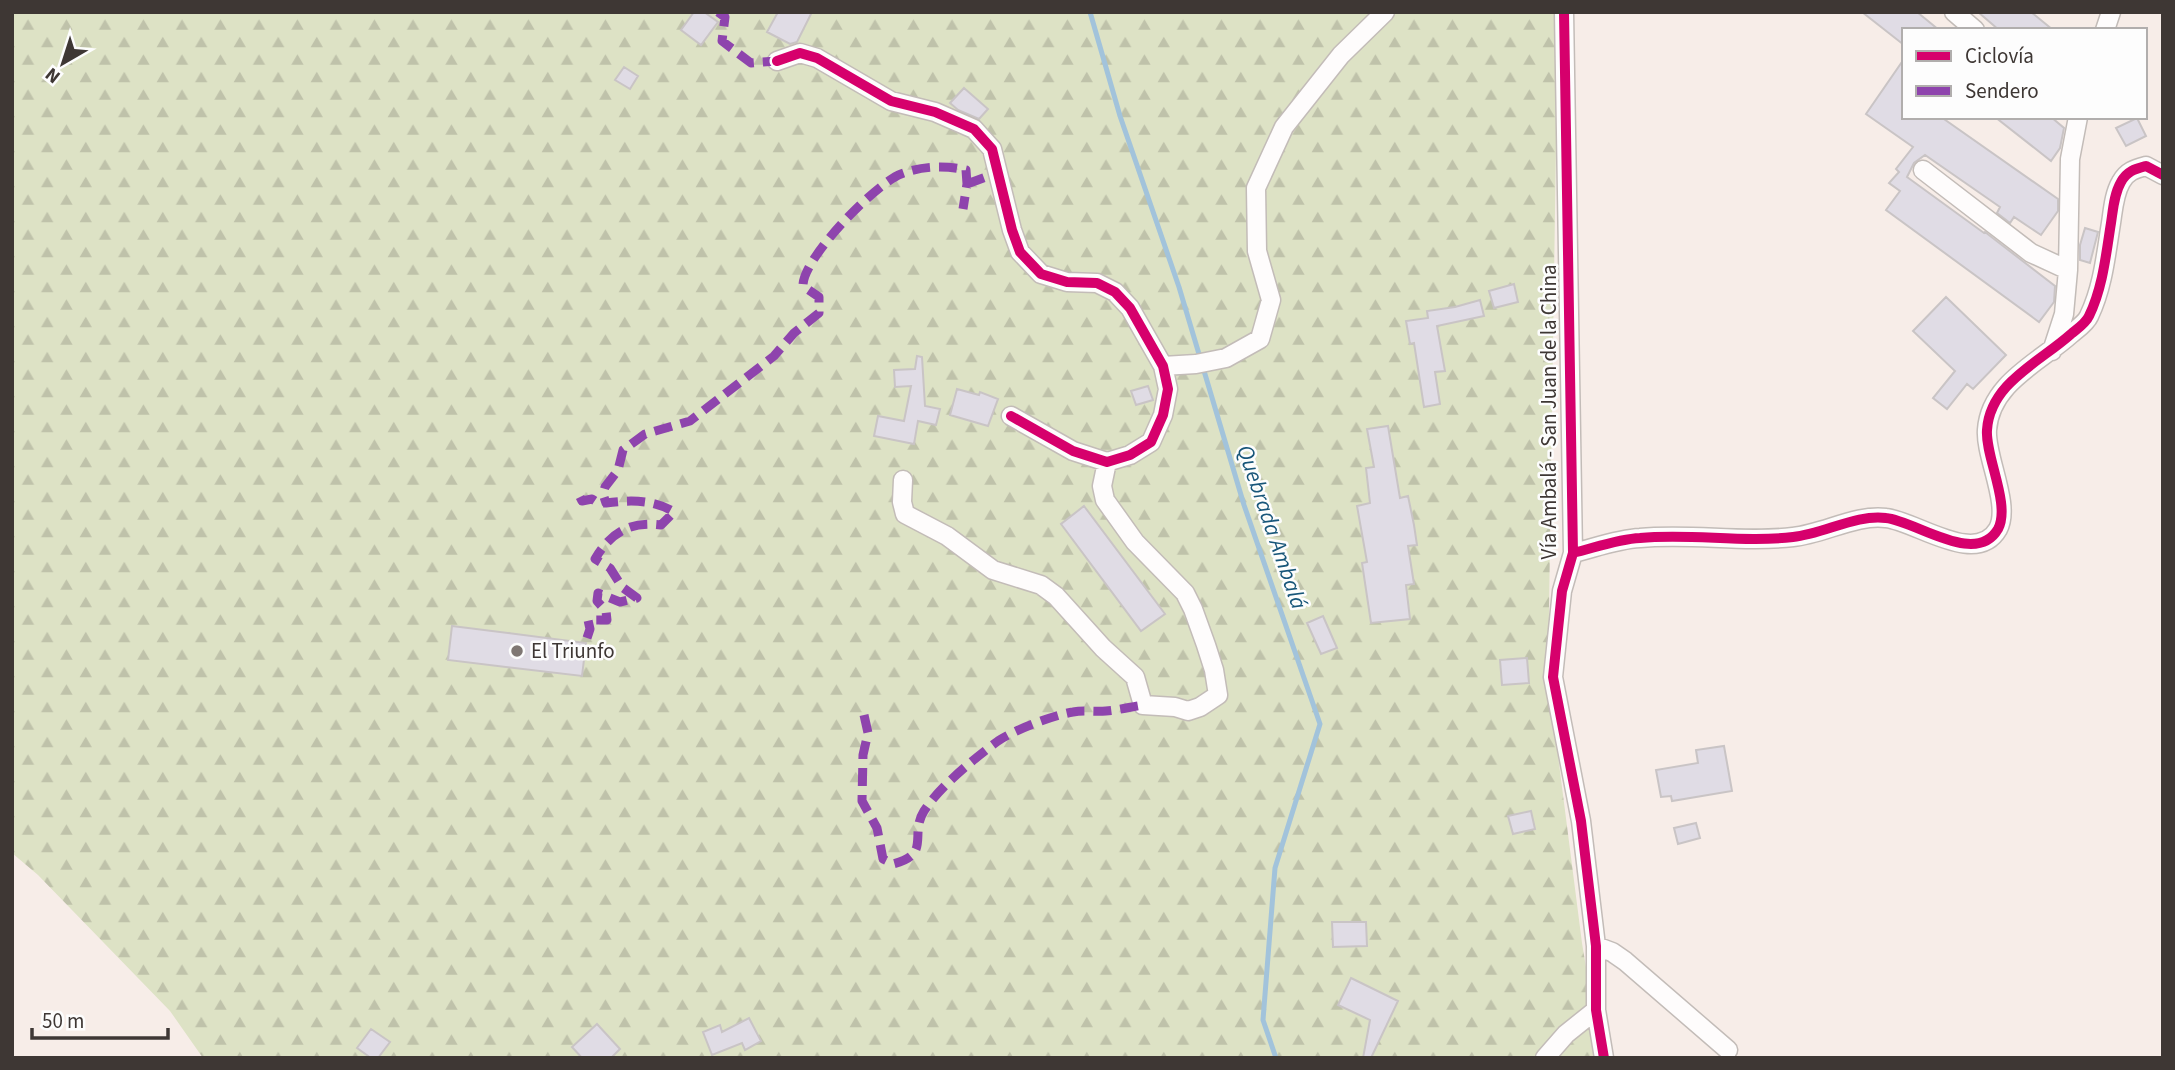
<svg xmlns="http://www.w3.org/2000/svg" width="2175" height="1070" font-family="'Source Sans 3',sans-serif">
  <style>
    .forest { fill: url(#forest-firs) }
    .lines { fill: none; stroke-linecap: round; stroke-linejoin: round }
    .stream { stroke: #a2c3db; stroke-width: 5 }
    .building { fill: #e0dce5; stroke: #c9c4c5; stroke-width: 2 }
    .minor-casing { stroke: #c3bcb8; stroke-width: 21 }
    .minor { stroke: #fefcfc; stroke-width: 18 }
    .quiet { stroke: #8e44ad; stroke-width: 9; stroke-dasharray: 18 9; stroke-linecap: butt }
    .cycleway-casing { stroke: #fdfdfd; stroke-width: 15 }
    .cycleway { stroke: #d6006c; stroke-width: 10 }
    .poi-dot { fill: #7f7773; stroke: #fdfdfd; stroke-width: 2.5 }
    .labels { text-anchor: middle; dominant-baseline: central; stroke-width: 5; stroke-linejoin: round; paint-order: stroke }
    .street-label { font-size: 21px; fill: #3e3734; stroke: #fdfdfd }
    .poi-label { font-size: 21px; fill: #3e3734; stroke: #fdfdfd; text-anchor: start }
    .water-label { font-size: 23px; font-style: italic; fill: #185679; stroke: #fdfdfd }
  </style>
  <defs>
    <pattern id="forest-firs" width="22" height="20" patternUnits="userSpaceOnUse" patternTransform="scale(1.75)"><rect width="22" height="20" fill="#dde2c5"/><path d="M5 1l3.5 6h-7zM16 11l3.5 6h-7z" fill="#bfc2aa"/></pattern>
  </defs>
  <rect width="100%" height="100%" fill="#f7ede8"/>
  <path class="forest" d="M12,12H1558L1548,678L1582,943L1601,1058H203L170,1011L38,875L12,853Z"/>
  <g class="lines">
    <path class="stream" d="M1090,12L1120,116L1179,287L1244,505L1320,724L1275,868L1263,1020L1276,1058"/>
  </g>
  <path class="building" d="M694,12H704L718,22L701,45L681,30Z
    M778,12H812L797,42L790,44L767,32Z
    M1862,12H1917L1939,30H1904V45Z
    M1978,12H2031L2053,30H1999Z
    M1904,59V117H1941L2058,199V211L2041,235L2014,217L2010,223L1997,213L2000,207L1925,155L1914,163L1907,177L1984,233L1985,232L2055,286L2054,302L2039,322L1886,210L1900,191L1889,183L1899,172L1896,169L1913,147L1866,114Z
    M624,67L638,76L630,89L615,80Z
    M964,88L988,109L979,119L958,110L950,103Z
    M1995,117H2051L2064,128L2060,148L2051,161Z
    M2137,118L2146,136L2126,146L2116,128Z
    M2085,228L2098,232L2090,263L2080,260V245Z
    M1514,284L1518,302L1494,308L1489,291Z
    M1946,297L2006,355L1973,389L1967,384L1947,409L1933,398L1955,371L1913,331Z
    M1480,300L1484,316L1437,326L1445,371L1435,372L1440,404L1424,407L1414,343L1410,344L1406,321L1428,318L1427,311L1455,307Z
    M917,356L922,357L925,406L940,409L936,425L918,421L914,444L874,436L878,416L904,421L911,386L895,387L894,370L915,369Z
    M1148,386L1153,400L1136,405L1131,391Z
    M957,389L979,395L980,392L998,399L988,426L950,415Z
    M1388,426L1400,498L1408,496L1414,525L1417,545L1408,546L1414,584L1406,585L1410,619L1371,623L1362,563L1367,562L1357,506L1370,503L1366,468L1374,467L1367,429Z
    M1084,506L1165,614L1141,631L1061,524Z
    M1323,616L1337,648L1321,654L1307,623Z
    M452,626L586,643L582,676L448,660Z
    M1527,658L1529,683L1502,685L1500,660Z
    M1724,746L1732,791L1672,801L1671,796L1661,797L1656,770L1698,763L1696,750Z
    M1531,811L1535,829L1513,834L1508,816Z
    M1696,823L1700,838L1678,844L1674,828Z
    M1332,922H1366L1367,946L1333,947Z
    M1351,978L1398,1001L1371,1058H1363L1370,1020L1338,1005Z
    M749,1018L761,1041L745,1050L742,1043L712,1055L703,1032L720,1025L722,1032Z
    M597,1024L620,1049L611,1058H582L572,1047Z
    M371,1029L390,1042L378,1058H371L357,1048Z"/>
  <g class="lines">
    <g class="minor-casing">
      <path id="minor" d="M1564,12L1573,553L1562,591L1553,677L1581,821L1596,946V1010L1604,1058
        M1954,12L1975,30
        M2105,30L2111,12
        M777,61L800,53L817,58L891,101L935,112L974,129L992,149L1012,230L1020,252L1041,274L1067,282L1097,283L1115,292L1130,308L1163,366L1168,389L1163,415L1151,442L1130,455L1107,462L1073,451L1011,416
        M1923,170L2031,253L2068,270
        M2052,351L2064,314L2068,270L2070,159L2078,117
        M1163,366L1196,364L1226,358L1260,339L1271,300L1257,251L1256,188L1284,127L1341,55L1385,12
        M903,480L902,502L905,514L947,536L993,570L1041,585L1056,596L1103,648L1135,677L1143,705L1175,707L1188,711L1200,707L1218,695L1214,670L1206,645L1193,609L1185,593L1135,542L1105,500L1102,486L1107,462
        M1573,553C1594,548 1618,539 1640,538C1690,533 1743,543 1793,537C1824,534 1856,514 1886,518C1916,521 1976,567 1998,529C2011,505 1985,456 1987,430C1990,383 2040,362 2071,334C2077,329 2086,323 2089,316C2103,287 2106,254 2111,223C2113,210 2114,194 2121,182C2127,171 2135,169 2146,166L2163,175
        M1596,946L1612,952L1625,961L1728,1050
        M1545,1058L1566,1034L1596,1010"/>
    </g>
    <use href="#minor" class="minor"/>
    <path class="quiet" d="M718,12L725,17L722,41L751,63L777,61
      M967,184L997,173
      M580,497L582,501L592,499L598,503H606
      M587,638L590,629L588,620H607L606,611L597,601L598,593L620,602L637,598L622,587L610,568L595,559C611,532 631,521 661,525L674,512C653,499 629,500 606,503L603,494L605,487L618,470L623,450L645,434L690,421L774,356L794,333L819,313V297L803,286C802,259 875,184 901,174C922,166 945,165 966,170L967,184L963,209
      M864,715L868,733L863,755L862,801L877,828L883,859L893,864C932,854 909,835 924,811C940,786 975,758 998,741C1014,730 1054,715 1073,712C1084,710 1095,712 1106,711C1118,710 1130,707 1143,705"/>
    <g class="cycleway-casing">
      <path id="cycleway" d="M1564,12L1573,553L1562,591L1553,677L1581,821L1596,946V1010L1604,1058
        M777,61L800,53L817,58L891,101L935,112L974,129L992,149L1012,230L1020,252L1041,274L1067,282L1097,283L1115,292L1130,308L1163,366L1168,389L1163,415L1151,442L1130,455L1107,462L1073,451L1011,416
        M1573,553C1594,548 1618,539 1640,538C1690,533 1743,543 1793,537C1824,534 1856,514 1886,518C1916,521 1976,567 1998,529C2011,505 1985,456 1987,430C1990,383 2040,362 2071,334C2077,329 2086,323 2089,316C2103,287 2106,254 2111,223C2113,210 2114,194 2121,182C2127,171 2135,169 2146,166L2163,175"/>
    </g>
    <use href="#cycleway" class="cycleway"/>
  </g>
  <circle class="poi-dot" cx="517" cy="651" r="7"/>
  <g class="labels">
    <g class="street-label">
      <text transform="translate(1549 412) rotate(-90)">Vía Ambalá - San Juan de la China</text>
    </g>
    <g class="poi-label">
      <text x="531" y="651">El Triunfo</text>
    </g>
    <g class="water-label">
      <text transform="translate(1272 527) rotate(71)">Quebrada Ambalá</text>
    </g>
  </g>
  <rect width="2175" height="1070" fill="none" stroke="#3e3734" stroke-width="28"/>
  <rect x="1902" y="28" width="245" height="91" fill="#fdfdfd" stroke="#b1aead" stroke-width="2"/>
  <rect x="1916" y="51" width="35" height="10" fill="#d6006c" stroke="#b1aead" stroke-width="2"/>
  <text x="1965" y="63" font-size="21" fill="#3e3734">Ciclovía</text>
  <rect x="1916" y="86" width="35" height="10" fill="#8e44ad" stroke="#b1aead" stroke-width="2"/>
  <text x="1965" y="98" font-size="21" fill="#3e3734">Sendero</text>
  <g transform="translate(63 63) rotate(219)" stroke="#fdfdfd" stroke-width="5" paint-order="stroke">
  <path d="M0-5L12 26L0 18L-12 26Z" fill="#3e3734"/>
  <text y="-10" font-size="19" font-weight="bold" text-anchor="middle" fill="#3e3734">N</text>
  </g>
  <path d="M32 1028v10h136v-10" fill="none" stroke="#3e3734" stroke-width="3.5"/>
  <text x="42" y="1028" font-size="21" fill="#3e3734" stroke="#fdfdfd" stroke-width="5" paint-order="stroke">50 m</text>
</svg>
